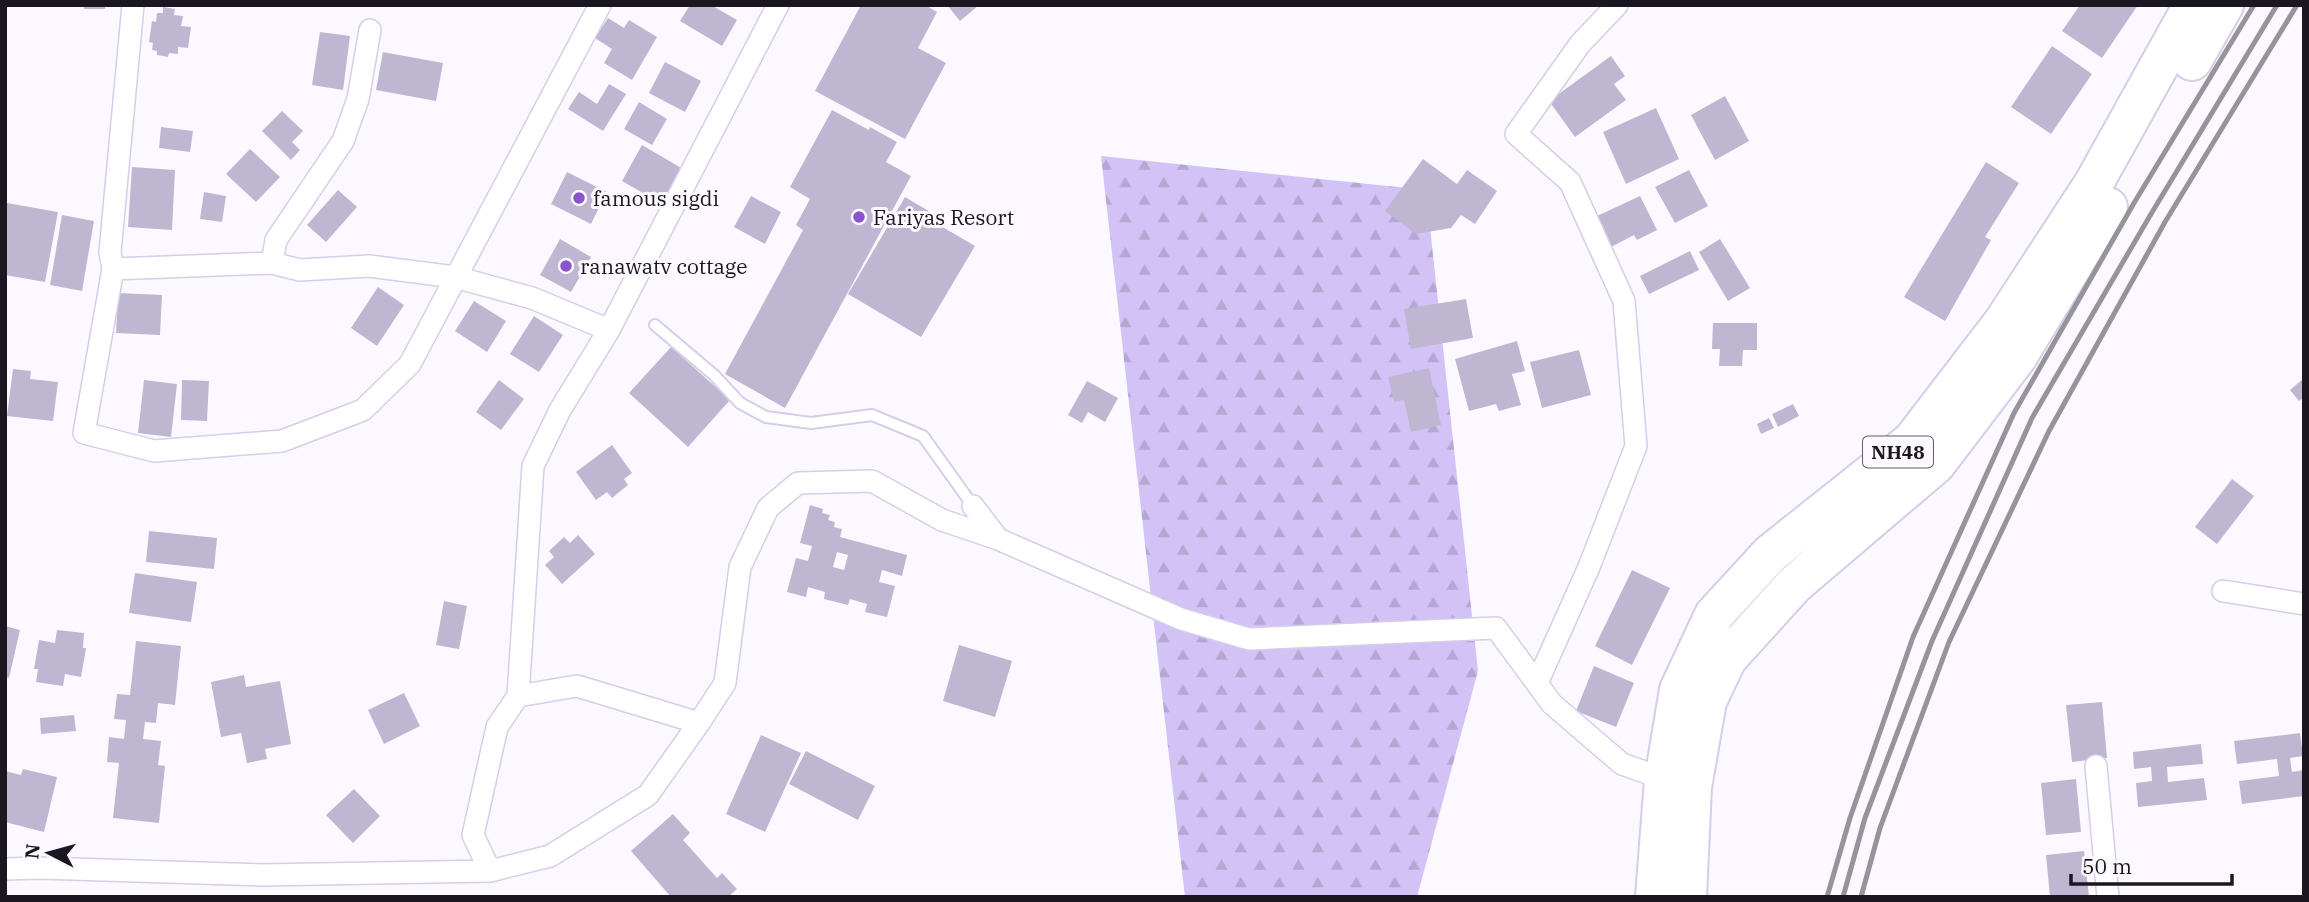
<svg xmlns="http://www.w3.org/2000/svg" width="2309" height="902" font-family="'IBM Plex Serif',serif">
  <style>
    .forest { fill: url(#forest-firs) }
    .building { fill: #bfb7d1; fill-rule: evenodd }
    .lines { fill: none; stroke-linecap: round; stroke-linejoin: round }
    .lane-casing { stroke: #d6cde8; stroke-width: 14 }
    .street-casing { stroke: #d6cde8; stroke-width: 24 }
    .highway-casing { stroke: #d6cde8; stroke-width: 42 }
    .lane { stroke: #fff; stroke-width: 10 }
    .street { stroke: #fff; stroke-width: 21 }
    .highway { stroke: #fff; stroke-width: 38 }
    .rail { stroke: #96939b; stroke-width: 5 }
    .poi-dot { fill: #8855ce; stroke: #fbf9ff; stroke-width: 2.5 }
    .labels { text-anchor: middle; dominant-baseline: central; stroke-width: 6; stroke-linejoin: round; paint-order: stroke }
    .shield { fill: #fbf9ff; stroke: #5e5b64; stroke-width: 2 }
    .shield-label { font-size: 19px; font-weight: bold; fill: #1b1721 }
    .poi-label { font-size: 21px; fill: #1b1721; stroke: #fbf9ff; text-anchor: start }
  </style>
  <defs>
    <pattern id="forest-firs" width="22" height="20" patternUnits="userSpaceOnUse" patternTransform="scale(1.75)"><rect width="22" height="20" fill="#d3c2f5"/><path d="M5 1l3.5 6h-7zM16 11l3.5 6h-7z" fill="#b5a6d2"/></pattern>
  </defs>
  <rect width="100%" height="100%" fill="#fbf9ff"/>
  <path class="forest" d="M1101,156L1426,190L1478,671L1417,897H1185Z"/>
  <path class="building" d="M84,5H105V9H84Z
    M690,5H711L737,20L722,46L680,21Z
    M861,5H925L937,12L918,48L946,63L905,139L815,91Z
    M947,5H979L960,21Z
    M2080,5H2138L2102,58L2062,31Z
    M163,7L175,9L174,15L183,16L181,26L191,27L188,48L178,47V54L169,53L168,57L157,55V51L152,50L153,43L149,42L152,21L156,22L157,13H163Z
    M608,18L624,28L629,20L657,37L632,80L604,63L612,49L595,38Z
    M320,32L350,36L343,90L312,85Z
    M2052,46L2092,74L2051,134L2011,107Z
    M383,52L443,63L436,101L376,90Z
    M1611,56L1625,76L1614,84L1626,100L1575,137L1549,101Z
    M665,62L701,81L685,112L649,93Z
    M609,84L626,94L603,131L568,109L579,92L597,104Z
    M1725,96L1749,141L1715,160L1691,115Z
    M639,102L667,119L652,145L624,129Z
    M1656,108L1679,159L1626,184L1603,132Z
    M832,110L869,130L870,127L897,142L886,162L911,176L785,408L725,374L803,230L796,225L810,199L790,187Z
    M282,111L303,131L292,142L300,150L291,160L262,131Z
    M161,127L193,131L190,152L159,148Z
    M642,145L683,169L662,204L622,181Z
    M250,149L280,177L256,202L226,174Z
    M1423,159L1457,184L1467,170L1497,191L1475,224L1461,215L1451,228L1416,234L1385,211Z
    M1986,162L2019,183L1985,237L1991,240L1945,321L1904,297Z
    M132,167L175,170L172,230L128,227Z
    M1689,170L1708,206L1675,223L1655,187Z
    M567,172L607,192L591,224L551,204Z
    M338,190L357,207L326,242L307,225Z
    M204,192L226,196L222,222L200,219Z
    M751,196L781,212L765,244L734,227Z
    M1640,196L1657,230L1637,240L1634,235L1611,247L1597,216Z
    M905,197L939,217L936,223L975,246L921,337L848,294Z
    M7,203L58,212L45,282L5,275V214Z
    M62,215L94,221L82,291L50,285Z
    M560,239L591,257L571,292L540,275Z
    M1720,239L1750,288L1728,301L1699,252Z
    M1690,251L1699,270L1649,294L1640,276Z
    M378,287L404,305L377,346L351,328Z
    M118,293L162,295L160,335L116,333Z
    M1466,299L1473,338L1411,349L1404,309Z
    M474,301L506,321L487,352L455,331Z
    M534,316L563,335L539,372L510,354Z
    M1713,323H1757V350H1743L1742,366H1719L1720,349H1712Z
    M1517,341L1525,371L1512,374L1521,405L1499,411L1496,404L1469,411L1455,359Z
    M671,347L730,400L688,447L629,393Z
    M1579,350L1591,395L1542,408L1530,362Z
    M1429,368L1441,425L1411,432L1404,400L1394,402L1388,377Z
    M13,369L31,371L30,379L58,382L53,421L7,416Z
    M2304,378V397L2299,401L2290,390Z
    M144,380L177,384L171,437L138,433Z
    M182,380L209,381L207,421L181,420Z
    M499,380L524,399L501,430L476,412Z
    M1087,381L1118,398L1105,422L1088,412L1082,423L1068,415Z
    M1793,404L1799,416L1778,427L1772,414Z
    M1769,418L1774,428L1761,434L1757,424Z
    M612,445L632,473L624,479L628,485L612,498L607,492L596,500L576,472Z
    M2232,479L2254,496L2217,544L2195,527Z
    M810,505L823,509L822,513L830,515L828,520L835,522L834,527L842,529L840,537L907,555L902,576L882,570L879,582L895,586L887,617L865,612L867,604L850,599L848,605L824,599L825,592L808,587L806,597L787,592L796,558L808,561L812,546L800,543ZM837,552L848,555L844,570L833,567Z
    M149,531L217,538L214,569L146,562Z
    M578,535L595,554L562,584L545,565L554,557L549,551L564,537L570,543Z
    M1632,570L1670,588L1632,665L1595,646Z
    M135,573L197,582L191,622L129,613Z
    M444,601L467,606L459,649L436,645Z
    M5,626L20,630L9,678L5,677Z
    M57,630L84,633L83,648H86L81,677L65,674L63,686L36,682L38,669H34L39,640L55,643Z
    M136,641L181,646L175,705L158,703L156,723L145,722L143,739L161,741L158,765L165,766L159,823L113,818L119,763L107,762L109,737L124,739L126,720L114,719L117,694L130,695Z
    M959,645L1012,661L995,717L943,701Z
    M1594,666L1634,683L1616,727L1576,711Z
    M244,675L246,687L280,681L291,744L265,749L267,759L247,763L241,733L221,737L211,682Z
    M404,693L420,726L384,744L368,710Z
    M2102,702L2107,758L2072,762L2066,705Z
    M74,715L76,731L41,734L40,718Z
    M2300,733L2303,756L2290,758L2292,772L2303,770L2304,796L2242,804L2239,781L2279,776L2277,759L2237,764L2234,741Z
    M761,735L801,753L765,832L726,814Z
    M2201,744L2203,764L2167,767L2168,782L2204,778L2207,800L2138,807L2136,783L2152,781L2151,767L2134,769L2133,752Z
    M806,751L875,786L858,820L789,784Z
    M23,769L57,777L44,832L5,822V771L21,775Z
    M2076,779L2081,832L2046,835L2041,783Z
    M354,789L380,816L353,843L326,815Z
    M673,814L690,833L683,840L717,878L722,873L737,889L728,897H671L631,851Z
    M2084,851L2089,897H2050L2046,855Z"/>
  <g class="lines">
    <g class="lane-casing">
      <path id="lane" d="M655,325L714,375L740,403L766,417L811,423L872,415L923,436L973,506"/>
    </g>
    <g class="street-casing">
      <path id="street" d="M133,5L110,252L113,269L84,433L154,451L282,441L363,410L410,364L600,5
        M272,263L276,240L343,141L358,99L370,30
        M113,269L272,263L300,270L369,266L455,277L532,298L609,330L560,410L533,466L518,696
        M609,330L778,5
        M973,506L998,539
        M2223,591L2304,604
        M1537,683L1589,567L1636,446L1624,301L1570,182L1516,134L1580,44L1617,5
        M2096,766L2108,897
        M5,869L40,868L263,875L490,871L550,856L648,795L699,723L725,683L740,567L768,508L798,483L872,481L942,520L998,539L1181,619L1249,639L1496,628L1552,704L1622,764L1673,782
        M490,871L473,835L497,727L518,696L577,686L699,723"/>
    </g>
    <g class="highway-casing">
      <path id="highway" d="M2192,61L2224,5
        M1655,897L1664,780L1679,690L1714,615L1770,554L1912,441L2004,321L2094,183L2193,5
        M1687,897L1692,787L1707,701L1727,659L1795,584L1936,464L2018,356L2108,207"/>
    </g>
    <use href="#lane" class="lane"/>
    <use href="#street" class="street"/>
    <use href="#highway" class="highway"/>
    <path class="rail" d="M1827,897L1850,818L1913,637L2014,413L2134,203L2254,5
      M1843,897L1865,818L1932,641L2032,418L2151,214L2277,5
      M1861,897L1880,828L1949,642L2049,431L2165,222L2297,5"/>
  </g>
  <g class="poi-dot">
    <circle cx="579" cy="198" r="7"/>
    <circle cx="859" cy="217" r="7"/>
    <circle cx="566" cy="266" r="7"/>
  </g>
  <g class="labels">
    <rect class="shield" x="1863" y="436.5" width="70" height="31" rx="5"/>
    <g class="shield-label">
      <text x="1898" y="452">NH48</text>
    </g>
    <g class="poi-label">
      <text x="593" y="198">famous sigdi</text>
      <text x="873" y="217">Fariyas Resort</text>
      <text x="580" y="266">ranawatv cottage</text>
    </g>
  </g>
  <rect width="2309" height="902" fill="none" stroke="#1b1721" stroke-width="14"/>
  <g transform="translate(49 853) rotate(276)" stroke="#fbf9ff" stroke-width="5" paint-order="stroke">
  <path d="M0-5L12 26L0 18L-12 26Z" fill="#1b1721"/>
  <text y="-10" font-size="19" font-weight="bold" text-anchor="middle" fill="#1b1721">N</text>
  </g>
  <path d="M2071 874v10h161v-10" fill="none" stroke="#1b1721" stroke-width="3.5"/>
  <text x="2082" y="874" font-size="21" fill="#1b1721" stroke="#fbf9ff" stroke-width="5" paint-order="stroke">50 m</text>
</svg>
